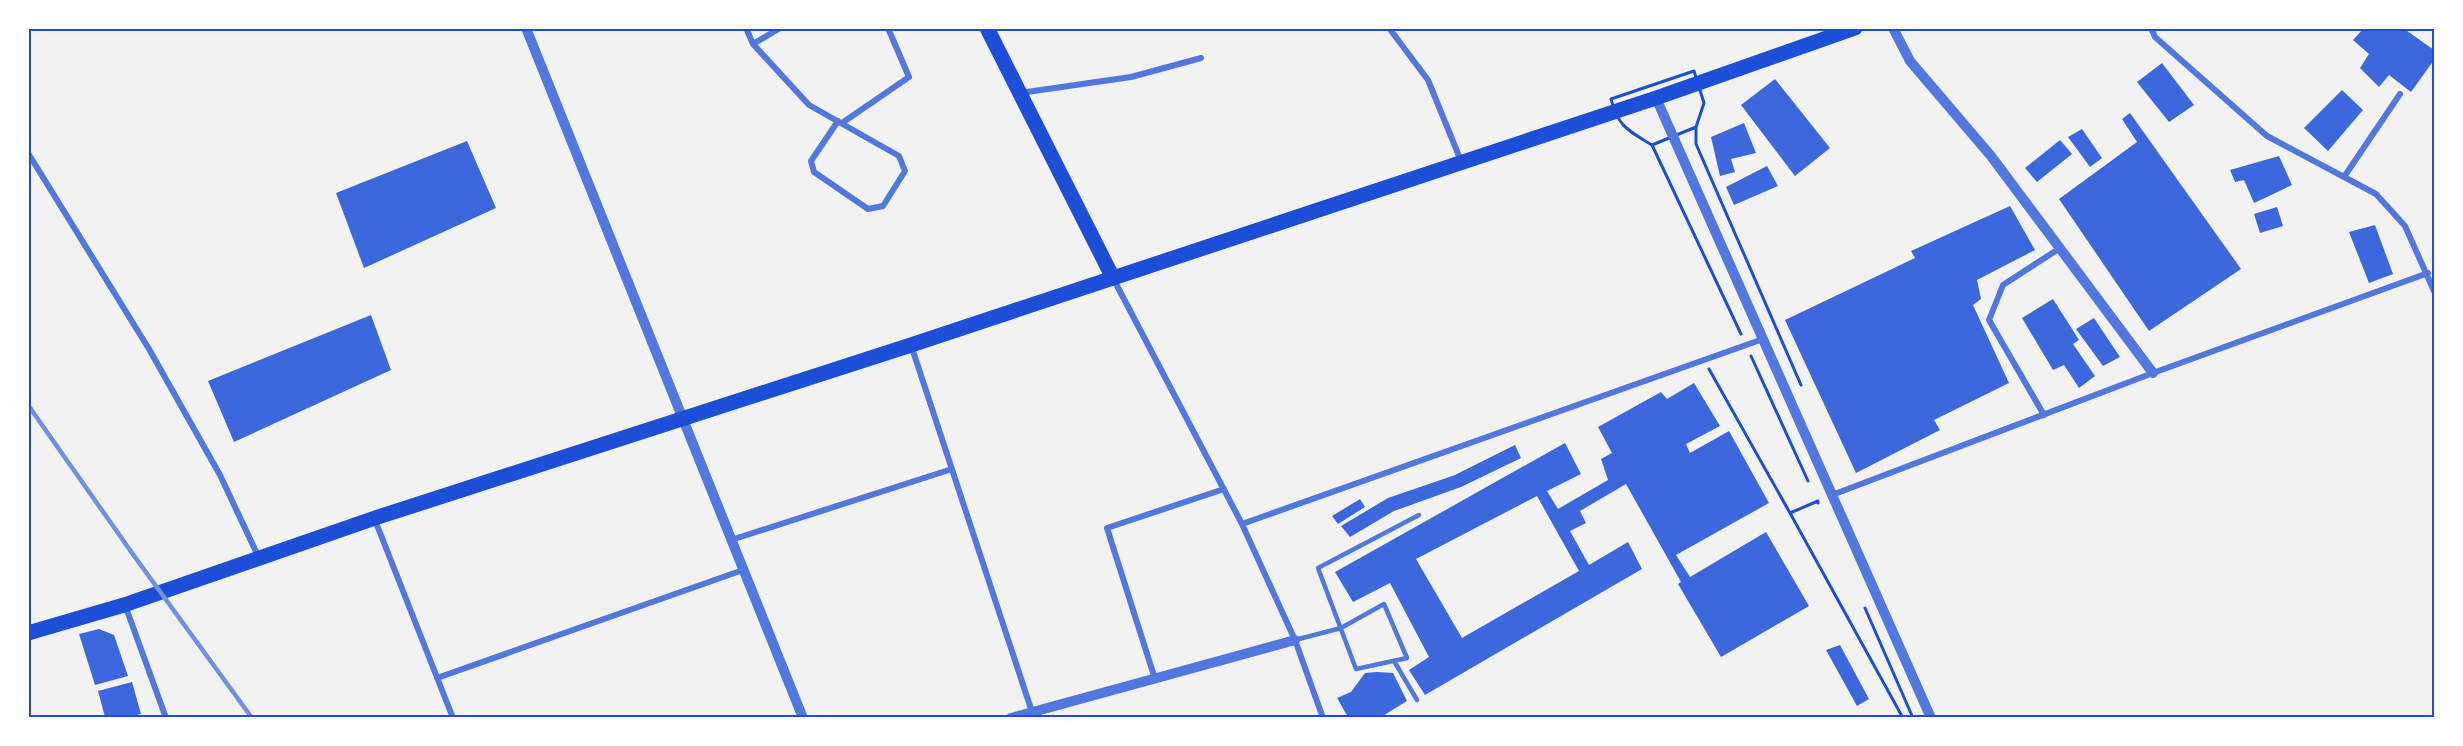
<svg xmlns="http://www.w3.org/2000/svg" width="2463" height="746" font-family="Manrope,sans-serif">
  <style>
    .building { fill: #3d67dc; fill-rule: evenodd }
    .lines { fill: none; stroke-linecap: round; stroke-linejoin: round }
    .path { stroke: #1d4ed8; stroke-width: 3 }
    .service { stroke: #5277de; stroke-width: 4.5 }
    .minor { stroke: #5277de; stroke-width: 6 }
    .tertiary { stroke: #5277de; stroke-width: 10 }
    .primary { stroke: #1d4ed8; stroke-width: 15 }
    .rail { stroke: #7290e2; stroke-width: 4.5 }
    .neatline { fill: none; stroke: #1d4ed8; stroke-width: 2 }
  </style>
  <rect width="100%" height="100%" fill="#f2f2f2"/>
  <path class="building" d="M2364,28H2403L2434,50V60L2411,92L2389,75L2379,87L2360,68L2369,54L2353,40Z
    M2162,63L2194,105L2169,122L2137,82Z
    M1775,79L1830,148L1795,176L1741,105Z
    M2342,90L2363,110L2328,151L2304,128Z
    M2130,113L2241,269L2149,331L2059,199L2137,142L2122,119Z
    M1744,123L1756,153L1731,159L1735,172L1720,176L1711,137Z
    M2082,129L2102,158L2090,167L2068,137Z
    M2060,140L2072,154L2037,182L2025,168Z
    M467,141L496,208L364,268L336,193Z
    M2279,156L2292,185L2254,203L2244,180L2235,182L2230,170Z
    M1767,166L1778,186L1734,205L1726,187Z
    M2010,206L2035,250L1977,280L1981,299L1973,305L2009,383L1934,420L1940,430L1856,473L1785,320L1915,258L1911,251Z
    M2277,207L2283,226L2260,233L2254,214Z
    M2375,225L2393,274L2369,283L2349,232Z
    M2053,299L2079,340L2073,344L2095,376L2079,388L2064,365L2053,370L2022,318Z
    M371,315L391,370L234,442L208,381Z
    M2094,318L2120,357L2103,366L2076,329Z
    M1694,383L1720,426L1686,444L1690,453L1729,431L1769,503L1676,555L1690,577L1766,532L1809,606L1721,657L1678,584L1681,582L1626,484L1580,511L1586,523L1570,531L1589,565L1628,542L1642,569L1425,695L1409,670L1429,657L1390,583L1353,602L1335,572L1565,443L1581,474L1547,491L1558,509L1608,480L1601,459L1612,453L1598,427L1661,392L1667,399ZM1537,496L1579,571L1462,638L1416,559Z
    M1515,445L1521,458L1461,487L1394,511L1350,537L1341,526L1388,498L1455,475Z
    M1360,499L1365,507L1338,524L1332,516Z
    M99,629L114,635L128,676L95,685L79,634Z
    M1840,645L1869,699L1857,706L1826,650Z
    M1377,672L1393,673L1407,701L1381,717H1348L1337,698L1351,692L1365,673Z
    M132,682L141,714L128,717H105L98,691Z"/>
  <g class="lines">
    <path class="path" d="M1694,71L1704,103L1696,127L1652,145C1629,131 1618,127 1611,99Z
      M1696,127V144L1801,385
      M1652,145L1741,334
      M1751,356L1808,481
      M1709,369L1790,513L1818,501V503
      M1790,513L1903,718
      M1865,608L1913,718"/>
    <path class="service" d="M1295,640L1341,628L1384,604L1407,658L1356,669L1318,568L1419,515
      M1394,661L1417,700"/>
    <path class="minor" d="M746,28L753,44L809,105L899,156L905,171L883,206L868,209L814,172L811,161L838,121
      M1389,28L1428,80L1461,161
      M2151,28L2155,37L2267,136L2376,194L2405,226L2434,291
      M753,44L780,28
      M1020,93L1131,77L1201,58
      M842,123L909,77L888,28
      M28,153L149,349L220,475L259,558
      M2344,177L2400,94
      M1114,280L1242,524L1295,640L1323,718
      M911,345L1034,718
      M2044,415L1989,320L2003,285L2060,248
      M1832,495L2153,373L2428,273
      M375,520L453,718
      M1242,524L1763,339
      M731,540L952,469
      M125,605L166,718
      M437,678L743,570
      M1155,679L1107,528L1224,489"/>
    <path class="tertiary" d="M526,28L803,718
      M1893,28L1910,61L1991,156L2153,373
      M1656,98L1931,718
      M1011,718L1295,640"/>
    <path class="primary" d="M987,28L1112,276
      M28,633L124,605L375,518L911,345L1656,98L1855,28"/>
    <path class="rail" d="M28,405L132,553L252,718"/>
  </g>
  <rect width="2463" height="746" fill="none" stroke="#ffffff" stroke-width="60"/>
  <rect x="30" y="30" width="2403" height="686" class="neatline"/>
</svg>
